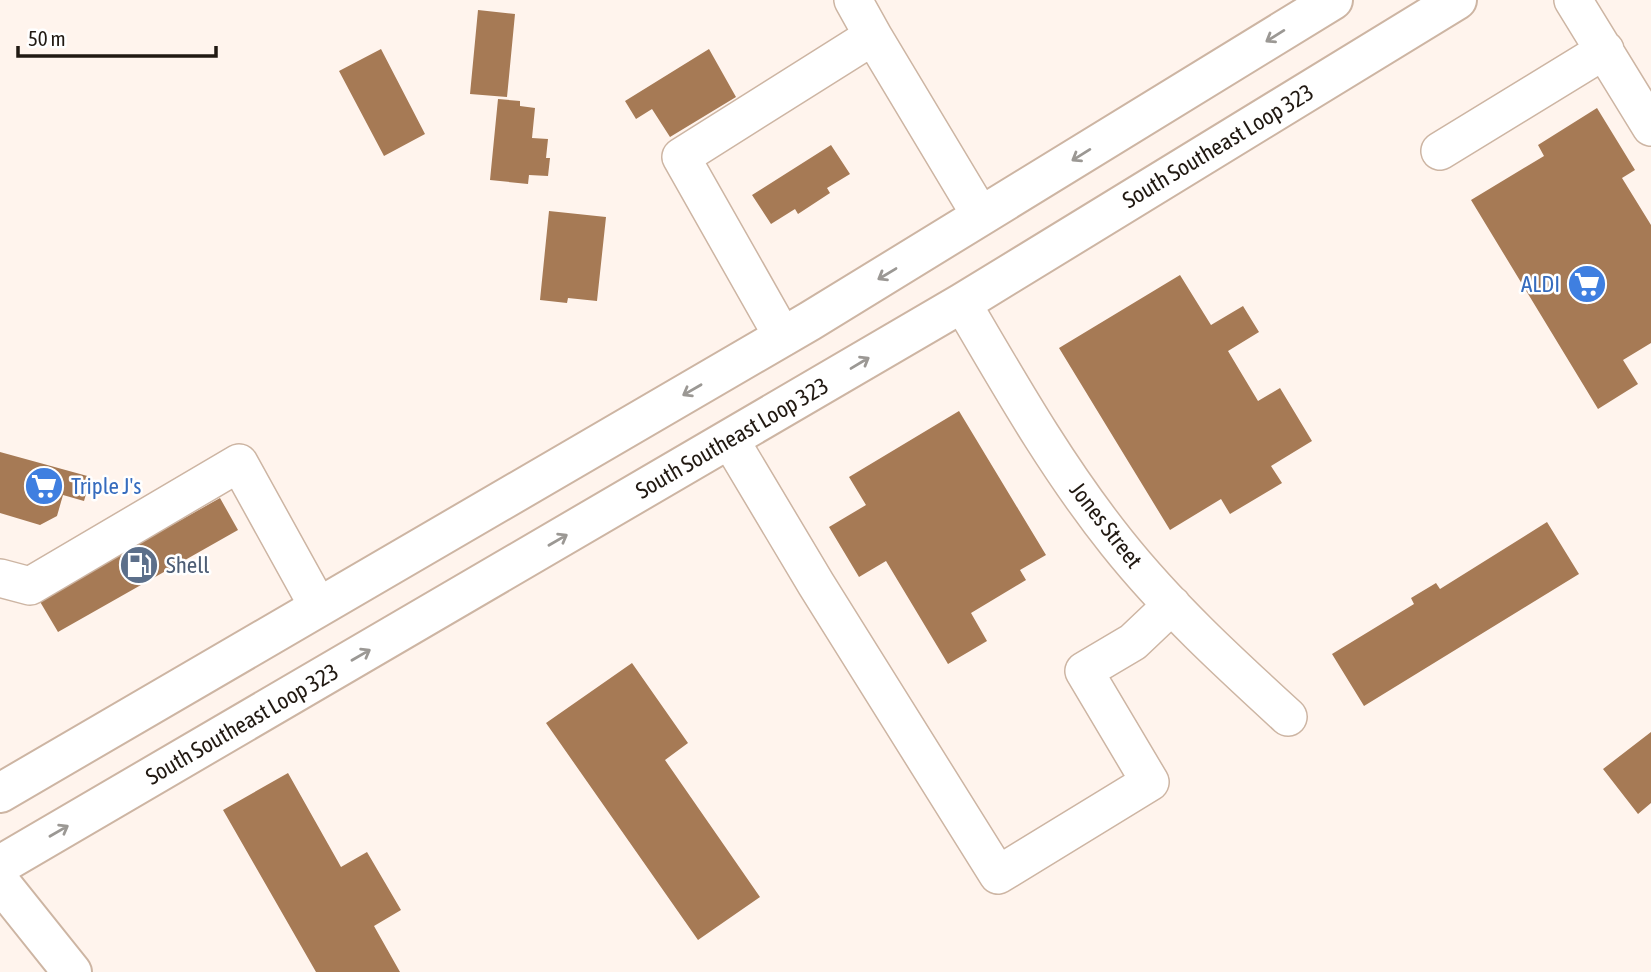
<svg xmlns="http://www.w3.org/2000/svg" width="1651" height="972" font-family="'Asap Condensed',sans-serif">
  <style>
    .building { fill: #a67a55 }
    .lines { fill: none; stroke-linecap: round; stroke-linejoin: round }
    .minor-casing { stroke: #cdb5a3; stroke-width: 40 }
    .major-casing { stroke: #cdb5a3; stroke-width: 42 }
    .highway-casing { stroke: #cdb5a3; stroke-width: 42 }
    .minor { stroke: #fff; stroke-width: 37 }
    .major { stroke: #fff; stroke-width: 38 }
    .highway { stroke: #fff; stroke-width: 38 }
    .oneway { stroke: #9b9894 }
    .labels { text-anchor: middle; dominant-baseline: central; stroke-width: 5; stroke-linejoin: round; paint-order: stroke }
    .street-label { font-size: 23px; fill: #211912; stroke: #fff }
    .shop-label { font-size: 23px; fill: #366cbe; stroke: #fff; text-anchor: end }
    .service-label { font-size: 23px; fill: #4e5e75; stroke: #fff; text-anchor: start }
  </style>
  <rect width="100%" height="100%" fill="#fff4ed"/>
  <path class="building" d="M478,10L515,14L507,97L470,94Z
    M381,49L425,134L384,156L339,71Z
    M709,49L736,97L670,137L652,109L636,119L625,101Z
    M498,99L520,101V106L535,108L532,138L548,139L546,158H550L548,176L529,175L528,184L490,180Z
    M1597,108L1635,170L1622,178L1651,225V343L1623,360L1638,384L1598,409L1471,200L1544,156L1538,145Z
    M831,145L850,174L827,188L830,193L798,214L795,209L771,224L752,195Z
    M549,211L606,217L597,301L568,298L567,303L540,300Z
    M1180,275L1211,325L1243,306L1259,332L1228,351L1258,401L1280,388L1312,441L1271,466L1282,483L1230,514L1221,499L1170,530L1059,348Z
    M959,411L1046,555L1020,570L1026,580L971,613L987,641L948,664L886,561L859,577L829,527L866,505L849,477Z
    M0,452L91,477L84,501L63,495L57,516L40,525L0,513Z
    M220,498L238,530L58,632L39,600Z
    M1547,522L1579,574L1364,706L1332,654L1414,604L1411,598L1436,583L1440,589Z
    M632,663L688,743L665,760L760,897L698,940L546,723Z
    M1651,732V803L1638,814L1603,769Z
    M288,773L341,867L367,852L401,910L374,926L400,972H316L223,810Z"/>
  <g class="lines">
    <g class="minor-casing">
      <path id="minor" d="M853,0L873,36
        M1573,0L1651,127
        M1440,151L1605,50
        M962,303C1010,385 1057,468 1117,543C1168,607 1228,662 1288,717
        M783,337L681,157L873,36L981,216
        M730,440L816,584L998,875L1150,782L1084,671L1133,642L1172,605
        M0,578L30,586L239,463L318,606"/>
    </g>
    <g class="major-casing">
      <path id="major" d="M0,882L72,972"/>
    </g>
    <g class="highway-casing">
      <path id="highway" d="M0,793L810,321L1333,0
        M0,865L962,303L1457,0"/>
    </g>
    <use href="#minor" class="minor"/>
    <use href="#major" class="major"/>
    <use href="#highway" class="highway"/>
  </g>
  <defs><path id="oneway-shaft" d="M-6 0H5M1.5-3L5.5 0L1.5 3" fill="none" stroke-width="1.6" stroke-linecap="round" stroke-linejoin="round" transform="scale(1.75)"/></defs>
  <g class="oneway">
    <use href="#oneway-shaft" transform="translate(1275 36) rotate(148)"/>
    <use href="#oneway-shaft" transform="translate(1081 155) rotate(148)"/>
    <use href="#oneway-shaft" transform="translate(887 274) rotate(149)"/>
    <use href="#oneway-shaft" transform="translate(860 363) rotate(-31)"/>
    <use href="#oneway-shaft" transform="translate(692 390) rotate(150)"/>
    <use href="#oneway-shaft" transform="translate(558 540) rotate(-30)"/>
    <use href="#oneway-shaft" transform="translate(361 655) rotate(-30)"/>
    <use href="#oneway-shaft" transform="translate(59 831) rotate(-30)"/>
  </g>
  <defs>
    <g id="supermarket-disc" transform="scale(2.0125)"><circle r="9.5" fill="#3f7fe0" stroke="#fff"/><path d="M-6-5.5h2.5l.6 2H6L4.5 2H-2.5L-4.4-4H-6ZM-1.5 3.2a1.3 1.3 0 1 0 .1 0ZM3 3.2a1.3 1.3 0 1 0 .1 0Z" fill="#fff"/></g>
    <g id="fuel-disc" transform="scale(2.0125)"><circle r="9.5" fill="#5c6f8a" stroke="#fff"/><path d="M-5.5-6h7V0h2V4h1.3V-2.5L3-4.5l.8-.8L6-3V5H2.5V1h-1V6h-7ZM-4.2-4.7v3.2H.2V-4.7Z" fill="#fff"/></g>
  </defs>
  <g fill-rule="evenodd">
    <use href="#supermarket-disc" x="1587" y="284"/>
    <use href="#supermarket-disc" x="44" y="486"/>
    <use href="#fuel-disc" x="139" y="565"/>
  </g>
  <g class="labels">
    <g class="street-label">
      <text transform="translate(1218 146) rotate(-31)">South Southeast Loop 323</text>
      <text transform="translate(732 438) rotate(-30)">South Southeast Loop 323</text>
      <text transform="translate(1106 525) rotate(52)">Jones Street</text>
      <text transform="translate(242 724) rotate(-30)">South Southeast Loop 323</text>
    </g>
    <g class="shop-label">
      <text x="1560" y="284">ALDI</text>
      <text x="71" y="486" text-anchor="start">Triple J's</text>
    </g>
    <g class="service-label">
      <text x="166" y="565">Shell</text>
    </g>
  </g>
  <path d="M18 46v10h198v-10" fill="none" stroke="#211912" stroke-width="3.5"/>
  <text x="28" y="46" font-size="21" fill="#211912" stroke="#ffffff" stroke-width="5" paint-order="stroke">50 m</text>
</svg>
